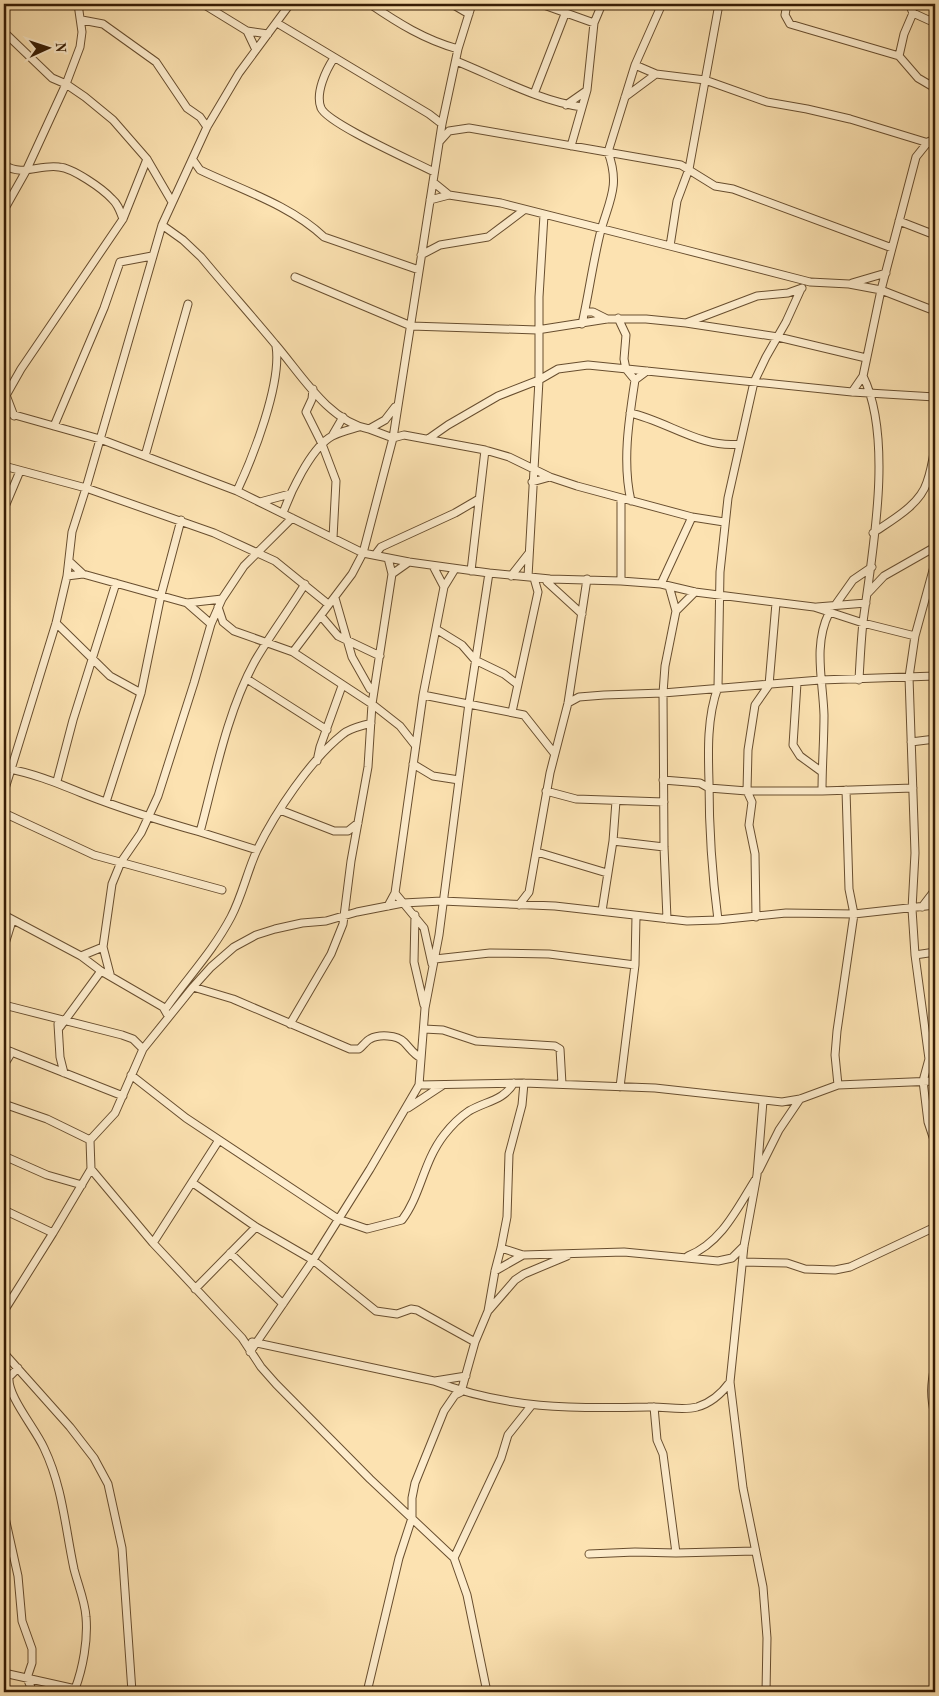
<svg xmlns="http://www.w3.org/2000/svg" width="939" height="1696" font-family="'Old Standard TT',serif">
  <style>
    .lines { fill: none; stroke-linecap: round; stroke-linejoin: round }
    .street-casing { stroke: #684e2f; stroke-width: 9 }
    .street { stroke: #fdeccc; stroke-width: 7 }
  </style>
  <rect width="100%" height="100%" fill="#fce2b1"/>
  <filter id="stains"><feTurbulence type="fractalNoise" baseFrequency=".004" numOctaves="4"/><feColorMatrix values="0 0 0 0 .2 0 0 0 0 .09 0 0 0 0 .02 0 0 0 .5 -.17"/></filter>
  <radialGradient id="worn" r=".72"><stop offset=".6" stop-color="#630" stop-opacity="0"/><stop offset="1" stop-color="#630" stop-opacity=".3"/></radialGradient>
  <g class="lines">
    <g class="street-casing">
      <path id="street" d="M203,4L247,31L268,34
        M370,4C398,23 425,40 458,49
        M452,4L469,14
        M541,4L594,23
        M719,4L689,169L677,201L670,246L810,282L849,284L881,290L935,311
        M787,4L785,15L790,24L899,56
        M909,4L913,13L935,23
        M913,13L904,34L899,56L918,78L935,88
        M82,20L103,24L156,62L187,108L200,117L207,127
        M277,23L429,114L442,124
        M247,31L256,50
        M4,32L52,78L66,84L85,97L113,120L147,159L172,202
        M334,58C326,70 315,93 321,108C328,124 415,162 434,172
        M456,61C496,77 539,101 582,107
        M635,65L656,74L705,80L767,102L807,109L850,119L935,145
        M534,94L565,14
        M625,97L656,74
        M566,105L586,91
        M440,141L449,131L469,128L681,165L715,186L733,189L892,248
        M571,146L587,90L594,23L602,4
        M193,160L200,170C242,190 290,205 324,237L419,270
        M4,165C23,177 39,164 59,167C73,168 103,189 112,199C118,204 120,211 123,219
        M433,182L449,195
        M430,200L449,195L501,203L670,246
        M4,210L26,171L66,84L80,47L82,32L78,4
        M899,221L935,235
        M162,225L183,240L201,257C225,286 251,315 275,344C301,374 328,421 369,429L385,420L395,407
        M421,255L440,245L488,237L524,210
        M295,277L411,326L537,330L607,319H646L686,323L778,337L866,358
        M852,283L886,273
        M585,312H593L607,319
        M618,318L626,335L624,359L626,369L635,380
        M686,323L757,296L788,293L802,288
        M582,324C589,293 593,261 601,230C610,199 620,185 608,152L635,65L662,4
        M313,389L312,399L306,412L322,444L336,481L333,538
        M852,392L863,376L881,290L916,157L928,142L935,139
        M6,395L14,416
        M4,399L21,369L123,219L147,159
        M4,412L100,439L237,491L363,553L409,562L489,573L550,579L621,581L661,584L695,592L814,607L863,623L915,636
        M630,413C667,421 702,449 740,444
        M54,426L104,308L120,262L152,256
        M369,429L393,438L404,435L485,450L509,457L550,477L577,486L692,517L724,522
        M332,436L343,417
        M428,439L448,425L498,396L539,380L558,369L588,365L852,392L935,397
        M145,456L188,304
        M4,466L86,488L214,533L275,561L328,604
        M532,482L550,477
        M237,491C253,457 282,383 276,346
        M631,501C622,462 629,419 635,380L647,371
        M260,502L290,494
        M4,509L20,471
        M283,513C291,491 310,451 329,438C338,432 349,430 359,427
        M873,533C892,520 920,505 927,482C931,471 933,459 935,447
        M375,555L381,547L455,513L479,499
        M69,561L83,574
        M935,563L915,636L909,677L915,853L912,909L915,955L929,1059L923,1081L928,1122L935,1143
        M433,566L444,587
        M471,571L485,450
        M392,574L409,562
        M67,576L83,574L187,603L222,599
        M511,576L529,553
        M528,577L539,380V297L544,215
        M621,581V499
        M547,582L582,614
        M661,584L692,517
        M868,593L884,576L935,547
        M335,598L352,657L370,689
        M187,603L211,624
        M836,604L853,580L872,567
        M218,607L223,622L234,631L293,652L372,704L400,726L415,745
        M817,607L866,603
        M676,611L695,592
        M321,616L338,636L380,656
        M56,623L110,676L141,693
        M436,629L462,645L475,660L504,674L517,684
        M293,652L352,574L363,553L393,438L442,124L458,49L472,4
        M247,679L327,730
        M859,680C860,661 861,641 863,622C872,554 894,439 863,376
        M797,683L793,745L800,756L822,772
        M423,695L524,715L554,753
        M568,703L579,697L604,695L663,693L820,680L935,676
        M512,712L538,592L534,578
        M911,742L935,739
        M317,761L320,747L342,686
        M413,764L433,776L459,780
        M4,768C33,773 57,783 84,794C122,809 161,821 200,832C215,776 227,712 255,661C270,635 289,610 305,584
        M663,780L700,783L709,788L747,791H822L913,788
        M57,781L73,720L116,583
        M546,791L576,799L664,802
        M822,791C822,766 824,740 824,715C823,681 813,645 829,613
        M4,792L56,623L67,576L72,532L86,488L162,225L207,127L239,73L290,4
        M106,802L141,693L161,595L181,520
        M280,810L334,831H348L358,823
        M4,813L94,855L222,890
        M200,832L257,850
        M613,841L664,847
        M537,852L607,873
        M395,893L424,928L432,964
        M519,905L529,892L550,773L568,703L587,579
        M388,906L395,893L423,695L444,587L455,569
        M922,907L935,890
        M602,911L613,841L616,801
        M4,915L81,956L101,971L163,1007L167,1014
        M415,915L414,962L424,1005
        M756,917L755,854L749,825L752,802L747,791L748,750L755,705L769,685L776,603
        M667,919L664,847L663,693L665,666L676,611L669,586
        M718,920C712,874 709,829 709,782C708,751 707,717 718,687L720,572L728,498L754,382L766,357L786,322L801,289
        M4,947L12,921
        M915,955L935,952
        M81,956L103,947
        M435,959L490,953L549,954L635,965
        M110,974L103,947L112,884L121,862L141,833L158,796L194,683L211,624L222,599L244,566L292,518
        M193,987L233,999L350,1049H359C363,1046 366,1041 370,1039C379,1034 397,1035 404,1042C410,1048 413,1054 421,1058
        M4,1005L122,1035L133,1039L143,1049
        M167,1007C189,976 213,951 231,917C242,896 247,872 257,850C275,813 310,760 343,734C350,728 362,726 371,723
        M58,1024L60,1057L64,1073
        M290,1024L331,954L343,924L351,861L368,767L372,704L392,574L388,558
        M60,1027L101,971
        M424,1029L443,1030L476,1041L555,1046L560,1049L562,1084
        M4,1049L123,1096
        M929,1059L935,1068
        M4,1065L12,1052
        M131,1075L186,1118L338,1219L367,1229L402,1220C421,1195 423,1162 444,1135C451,1126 460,1117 469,1111C486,1101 503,1101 514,1083
        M419,1085L524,1083L655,1088L782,1102L800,1099L838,1085L935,1081
        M838,1085L835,1055L837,1031L854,914L849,889L846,790
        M620,1087L635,965L636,916
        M763,1101L757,1175L744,1246L730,1382L743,1488L763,1587L767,1638L766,1692
        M4,1104L47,1119L90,1140
        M408,1108L443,1085
        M4,1156L47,1175L82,1185
        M759,1170L779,1130L800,1099
        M193,1183L256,1227L313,1260L376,1311L397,1314L411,1309L417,1310L475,1342
        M4,1210L53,1233L91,1169
        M153,1243L219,1140
        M501,1248L523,1255L624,1252L718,1261L732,1258L744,1246
        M230,1253L283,1304
        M688,1256C721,1243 737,1209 755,1180
        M743,1262L787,1263L805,1269L835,1270L850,1267L935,1227
        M495,1271L523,1255
        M195,1289L256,1227
        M489,1310L515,1280L524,1274L567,1256
        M4,1311L53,1233
        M252,1342L434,1381C507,1409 572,1409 648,1407C664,1406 681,1411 697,1407C711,1403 722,1393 730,1382
        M250,1352L313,1260L370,1169L419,1085L425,1008L439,935L469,703L489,573
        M4,1353L70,1427L94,1458L108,1484L122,1548L132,1692
        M935,1364C931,1385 930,1395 935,1416
        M18,1368L9,1377C7,1396 35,1428 44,1448C63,1488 65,1527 74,1569C78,1585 85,1601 86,1617C88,1640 83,1668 75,1689L76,1692
        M435,1381L466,1376
        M654,1407L657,1440L663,1454L676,1553L755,1551
        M4,1513L18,1576L22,1621L32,1649V1663L27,1678L33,1692
        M589,1554L635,1552L676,1553
        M454,1558L501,1458L508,1435L531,1406
        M4,1673L89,1692
        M367,1692L399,1558L412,1518V1498L415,1483L444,1411L455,1395L461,1392L475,1342L488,1311L495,1271L501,1248L507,1217L509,1154L522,1105L524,1083
        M487,1692L467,1595L454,1558L370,1479L276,1384L261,1367L242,1338L153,1243L91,1169L90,1140L115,1113L143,1049L193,987L211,967L234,947L256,935L275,929L302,923L326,921L357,912L403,903L442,901L555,906L687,921L718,920L786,913L854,914L935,905"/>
    </g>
    <use href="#street" class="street"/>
  </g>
  <rect width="939" height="1696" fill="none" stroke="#fce2b1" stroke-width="20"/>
  <rect x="5" y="5" width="929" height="1686" fill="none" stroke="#361c04" stroke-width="2.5"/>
  <rect x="10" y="10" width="919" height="1676" fill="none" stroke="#361c04"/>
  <g transform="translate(48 48) rotate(87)" stroke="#fdeccc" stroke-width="4" paint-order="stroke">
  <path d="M0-4L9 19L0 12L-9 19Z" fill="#361c04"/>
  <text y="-8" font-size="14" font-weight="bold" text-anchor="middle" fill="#361c04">N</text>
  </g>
  <rect width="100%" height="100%" filter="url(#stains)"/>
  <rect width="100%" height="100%" fill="url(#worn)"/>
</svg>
